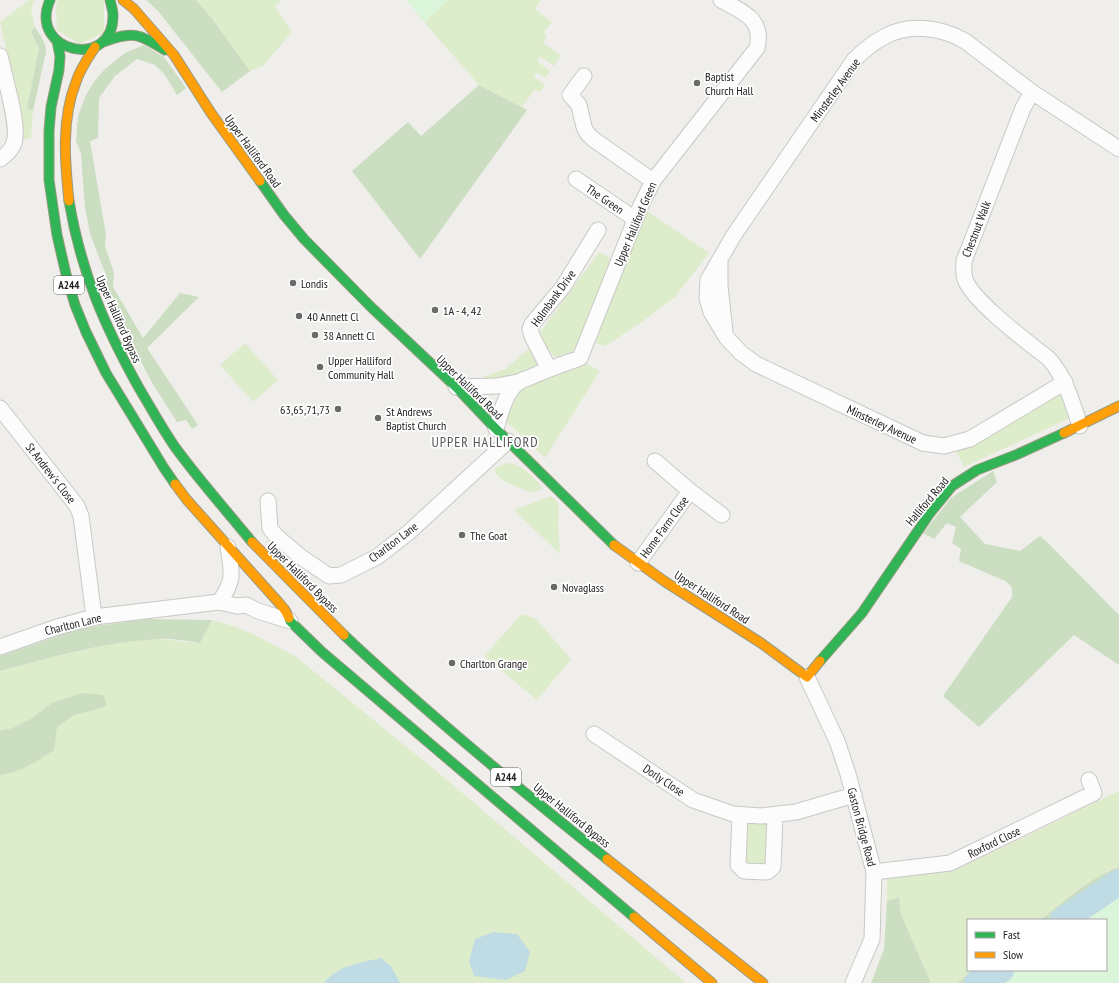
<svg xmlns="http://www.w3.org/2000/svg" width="1119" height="983" font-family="'PT Sans Narrow',sans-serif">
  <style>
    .grass { fill: #ddeccb }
    .forest { fill: #cbdec1 }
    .park { fill: #daf5da }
    .water { fill: #bfdbe3 }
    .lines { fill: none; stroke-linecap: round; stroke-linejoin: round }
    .river { stroke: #bfdbe3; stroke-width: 26 }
    .street-casing { stroke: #c9c8c7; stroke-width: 17 }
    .fast-casing { stroke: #999a82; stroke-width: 11 }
    .slow-casing { stroke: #999a82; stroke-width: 11 }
    .street { stroke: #fdfcfc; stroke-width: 15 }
    .fast { stroke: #30b455; stroke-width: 9 }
    .slow { stroke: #ff9f0a; stroke-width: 9 }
    .poi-dot { fill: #6a6968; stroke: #fff; stroke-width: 1.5 }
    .labels { text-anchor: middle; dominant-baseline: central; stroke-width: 3.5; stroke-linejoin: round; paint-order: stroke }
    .shield { fill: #fff; stroke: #646464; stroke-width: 1 }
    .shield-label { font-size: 11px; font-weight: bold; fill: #222 }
    .poi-label { font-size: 12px; fill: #222; stroke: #fff; text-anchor: start }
    .street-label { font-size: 12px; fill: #222; stroke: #fff }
    .quarter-label { font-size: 14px; letter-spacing: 1px; fill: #555; stroke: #fff }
  </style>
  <rect width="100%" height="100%" fill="#f0eeeb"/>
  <path class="grass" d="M29,0H34L31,10L35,27L31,32L39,48L27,108L33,111L31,138L21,141L23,134V125L0,22Z
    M58,0H104V33L79,44L57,30L56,4Z
    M196,0H282L275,6L292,32L263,66L250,71L213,20Z
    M448,0H541L535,9L552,22L544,32L547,37L543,43L561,55L554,66L540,56L537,61L550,71L545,78L537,73L534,77L545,85L540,92L535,89L522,107L479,85L424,22Z
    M647,211L709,253L675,297L639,324L605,346L596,343L635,232Z
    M599,252L612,259L580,342L571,354L558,360L540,341L539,334Z
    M245,343L278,380L253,402L220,365Z
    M533,345L537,358L538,367L534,372L485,383L484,377L505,369Z
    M587,364L600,371L545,458L505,420L507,409L517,393L524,387L574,365Z
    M1063,393L1072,417L964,467L956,451Z
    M507,463C523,464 533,477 543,488L538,491L532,493C523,489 493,480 495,468Z
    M551,496L559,504L558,525L560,554L514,510Z
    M522,614L536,619L571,659L537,700L484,656Z
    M212,620L233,626L253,634L295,656L446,779L686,983H0V671L49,658L115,643L159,639L200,643Z
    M1119,791V867L1108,871L1077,890L1040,920H968V970H975L957,983H931L901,914L899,897L887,901V878L958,869Z
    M740,815H775L773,867L744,871Z"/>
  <path class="forest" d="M146,0H196L213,20L250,71L222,92L158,11Z
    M35,27C40,35 46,42 46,52L33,111L27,108L39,48L31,32Z
    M144,45L164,57L186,88L177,95L165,75L155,65L137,59L115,76L99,98L98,138L90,141L106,235L105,246L114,273L113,287L143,338L180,293L199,297L147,348L198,425L192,429L186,420L177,422L154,386L128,338L106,287V275L90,234L85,208L81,153L76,141L78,116L86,95L93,83L104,70L116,60L125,53Z
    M479,85L527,110L420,259L352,171L408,122L421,136Z
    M993,471L997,482L960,517L985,544L1020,551L1040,536L1048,543L1119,615V665L1074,635L979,727L943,696L1012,597C1013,588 1012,586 1005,581L959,561L961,549L952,543L956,527L947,523L934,539L923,533L951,498Z
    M147,619L212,620L200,643C186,641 171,638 158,639C104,642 52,657 0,671V656L81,628Z
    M82,693L103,695L107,705L95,710L74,715L57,727L54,750C38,761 19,773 0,775V731L13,728L31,719L52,703Z
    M1119,867V876L1054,920H1040C1065,901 1089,878 1119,867Z
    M899,897L901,914L931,983H871L884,949L887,901Z
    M975,970H993L969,983H957Z"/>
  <path class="park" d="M406,0H448L424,22Z
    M1119,889V983H989L1014,970H1106V920H1072Z"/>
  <path class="water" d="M494,932L517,934L530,952L525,971L506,980L474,976L469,961L475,939Z
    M381,958L391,966L400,983H324C338,965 360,963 381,958Z"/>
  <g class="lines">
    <path class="river" d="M1063,920L1119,882
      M977,983L1001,970"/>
    <g class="street-casing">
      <path id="street" d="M0,56C4,76 20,126 14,143C12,150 6,155 0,159
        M584,76L570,95L579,105L584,127L587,133L593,139L653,181
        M1032,92L1023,108L964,261C964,267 963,273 965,279C972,301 1029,343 1049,359C1066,378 1072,402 1080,426
        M576,179L635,219
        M720,260V286L725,332
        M549,369L532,336L530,329L532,324L563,287L598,230
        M1065,382L970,439L944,446L923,443L756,364L741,353L726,337L711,312L707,298L708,280L734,235L854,60C863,51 872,43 884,37C908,23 941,27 965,41L1032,92L1119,149
        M456,387L497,386L518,382
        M0,408L77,506L81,516L94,617
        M496,429C500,415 506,390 519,382C523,379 529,378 533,376C548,369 564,364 580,358L641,205L653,181L757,48C764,19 743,12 721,0
        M655,461L690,491L722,515
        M268,501L270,528L276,536L301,557L329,576L341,575L377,557L408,533L508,441
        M638,563L690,491
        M219,602C235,581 232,572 228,547
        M0,647L57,627L94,617L219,602L237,606L246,605L258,611L290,621
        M807,677L837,741L848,774L874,872L872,939L853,983
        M594,734L693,800L733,814L761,816L796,812L854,795
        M740,815L738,865L744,871L767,872L773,867L775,815
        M874,872L950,863L1094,793L1089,780"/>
    </g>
    <g class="fast-casing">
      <path id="fast" d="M50,0C27,53 114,71 113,15C113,10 111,5 110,0
        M57,41L60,56L59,70L51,107L49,131V180L57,235L66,274L75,305L86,332L106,373L164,468L175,484
        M103,42C133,31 138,33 165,50
        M260,181L284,215L304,239L371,307L456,387L492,425L614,545
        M69,201C81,272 104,325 139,388C151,408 162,428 175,447C199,480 226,510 252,542
        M289,618L290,621L322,652L634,917
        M344,635C428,714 517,787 607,859
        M820,661L862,613L930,513L952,486L977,470L1018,454L1064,433"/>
    </g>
    <g class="slow-casing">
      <path id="slow" d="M123,0L134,9L174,55L211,113L260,181
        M69,201C65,162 61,120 76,82C80,69 88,58 95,47
        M1064,433L1119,406
        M175,484L187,500L280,604L285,610L289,618
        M252,542L344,635
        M614,545L664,581L761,643L807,677L820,661
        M607,859L763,983
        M634,917L712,983"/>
    </g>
    <use href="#street" class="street"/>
    <use href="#fast" class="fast"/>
    <use href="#slow" class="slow"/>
  </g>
  <g class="poi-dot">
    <circle cx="697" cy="83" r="4"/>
    <circle cx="293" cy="283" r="4"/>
    <circle cx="435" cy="310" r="4"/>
    <circle cx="299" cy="316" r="4"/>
    <circle cx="315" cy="335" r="4"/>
    <circle cx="320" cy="367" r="4"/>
    <circle cx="338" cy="409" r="4"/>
    <circle cx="378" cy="418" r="4"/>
    <circle cx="462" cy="535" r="4"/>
    <circle cx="554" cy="587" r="4"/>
    <circle cx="452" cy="663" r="4"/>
  </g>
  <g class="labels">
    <g class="shield">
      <rect x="54" y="276" width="30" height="18" rx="3"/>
      <rect x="491" y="768" width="30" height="18" rx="3"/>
    </g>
    <g class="shield-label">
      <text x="69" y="285">A244</text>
      <text x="506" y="777">A244</text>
    </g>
    <g class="poi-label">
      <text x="705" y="76">Baptist<tspan x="705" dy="14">Church Hall</tspan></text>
      <text x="301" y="283">Londis</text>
      <text x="443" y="310">1A - 4, 42</text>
      <text x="307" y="316">40 Annett Cl</text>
      <text x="323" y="335">38 Annett Cl</text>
      <text x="328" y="360">Upper Halliford<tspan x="328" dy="14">Community Hall</tspan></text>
      <text x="330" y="409" text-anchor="end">63,65,71,73</text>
      <text x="386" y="411">St Andrews<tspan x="386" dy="14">Baptist Church</tspan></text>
      <text x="470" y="535">The Goat</text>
      <text x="562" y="587">Novaglass</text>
      <text x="460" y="663">Charlton Grange</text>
    </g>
    <g class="street-label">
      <text transform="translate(835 90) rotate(-54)">Minsterley Avenue</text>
      <text transform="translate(253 151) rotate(54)">Upper Halliford Road</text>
      <text transform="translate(605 199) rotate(34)">The Green</text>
      <text transform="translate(635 224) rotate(-67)">Upper Halliford Green</text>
      <text transform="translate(976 229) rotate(-69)">Chestnut Walk</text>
      <text transform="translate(553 298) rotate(-54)">Holmbank Drive</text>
      <text transform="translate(119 319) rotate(66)">Upper Halliford Bypass</text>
      <text transform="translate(470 387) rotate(44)">Upper Halliford Road</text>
      <text transform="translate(882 424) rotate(25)">Minsterley Avenue</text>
      <text transform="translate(51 473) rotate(52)">St Andrew's Close</text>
      <text transform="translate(927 501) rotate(-50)">Halliford Road</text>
      <text transform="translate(664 527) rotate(-54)">Home Farm Close</text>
      <text transform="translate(393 542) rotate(-37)">Charlton Lane</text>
      <text transform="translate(303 577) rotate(45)">Upper Halliford Bypass</text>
      <text transform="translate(712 597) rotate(33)">Upper Halliford Road</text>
      <text transform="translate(73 624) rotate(-14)">Charlton Lane</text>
      <text transform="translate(664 780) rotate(34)">Dorly Close</text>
      <text transform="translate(572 815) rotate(39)">Upper Halliford Bypass</text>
      <text transform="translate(862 827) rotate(75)">Gaston Bridge Road</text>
      <text transform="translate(994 842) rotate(-26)">Roxford Close</text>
    </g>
    <g class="quarter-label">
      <text x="485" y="442">UPPER HALLIFORD</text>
    </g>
  </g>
  <rect x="967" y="919" width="140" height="52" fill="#ffffff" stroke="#a7a7a7"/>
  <rect x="975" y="932" width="20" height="6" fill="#30b455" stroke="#a7a7a7"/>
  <text x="1003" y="939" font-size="12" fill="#222222">Fast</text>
  <rect x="975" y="952" width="20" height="6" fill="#ff9f0a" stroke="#a7a7a7"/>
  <text x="1003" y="959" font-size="12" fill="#222222">Slow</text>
</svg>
